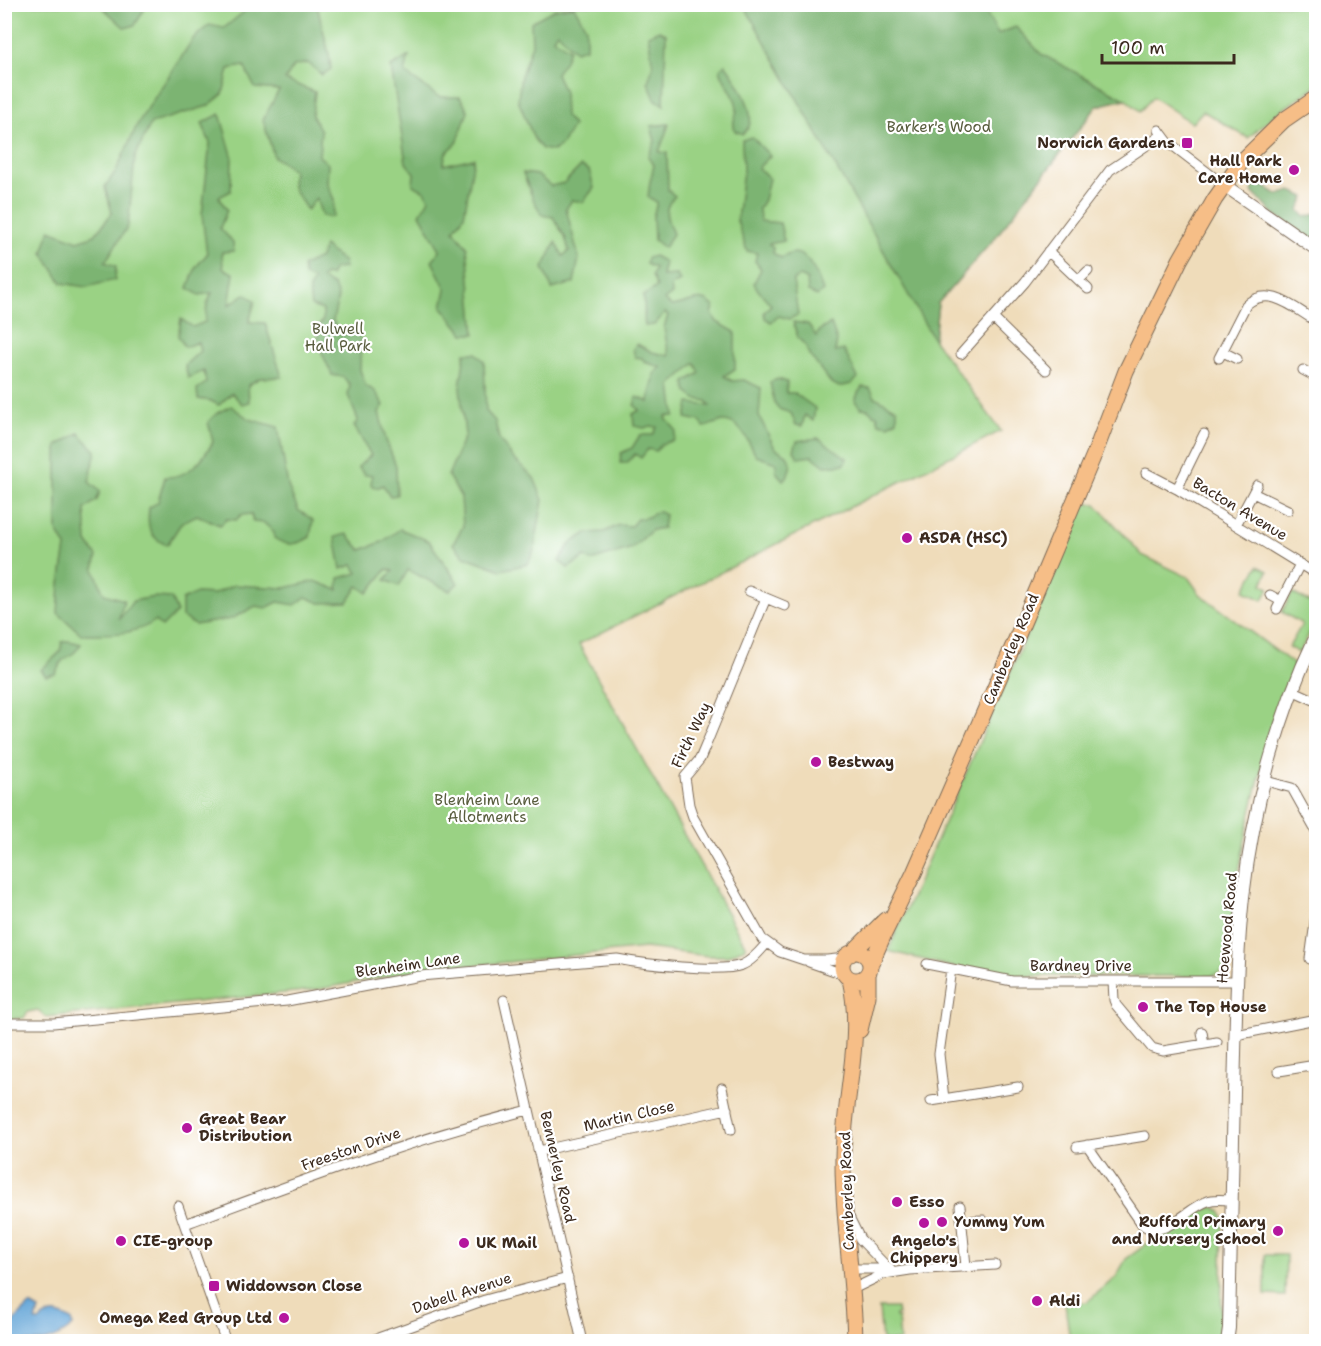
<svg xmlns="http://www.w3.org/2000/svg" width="1321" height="1346" font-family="'Shantell Sans',sans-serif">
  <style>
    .green { fill: #9ad284; stroke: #6a7e51; stroke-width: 1.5 }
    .forest { fill: #7bb472; stroke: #5b6f48; stroke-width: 1.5 }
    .water { fill: #63a5d7; stroke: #4f687a; stroke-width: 1.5 }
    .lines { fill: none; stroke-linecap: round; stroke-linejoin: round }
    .minor-casing { stroke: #7a6855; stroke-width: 11 }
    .tertiary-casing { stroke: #7a6855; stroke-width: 14 }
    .primary-casing { stroke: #7a6855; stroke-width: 17 }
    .minor { stroke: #fff; stroke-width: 9 }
    .tertiary { stroke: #fff; stroke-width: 12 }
    .primary { stroke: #f6be87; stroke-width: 15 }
    .poi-dot { fill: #b5179e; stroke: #fff; stroke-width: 2 }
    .labels { text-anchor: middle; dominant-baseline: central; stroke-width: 4.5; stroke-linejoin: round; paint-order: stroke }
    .park-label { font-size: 15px; fill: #585c3d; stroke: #fff }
    .poi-label { font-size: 15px; font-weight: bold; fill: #3b2a1e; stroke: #fff; text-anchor: start }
    .street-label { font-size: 15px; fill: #3b2a1e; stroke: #fff }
  </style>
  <rect width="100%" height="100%" fill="#fff"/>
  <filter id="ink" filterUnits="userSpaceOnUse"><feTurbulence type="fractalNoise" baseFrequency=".0167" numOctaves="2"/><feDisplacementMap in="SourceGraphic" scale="12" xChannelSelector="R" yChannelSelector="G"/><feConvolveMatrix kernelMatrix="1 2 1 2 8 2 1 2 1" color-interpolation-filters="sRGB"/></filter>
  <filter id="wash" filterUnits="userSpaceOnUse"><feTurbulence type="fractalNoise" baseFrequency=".008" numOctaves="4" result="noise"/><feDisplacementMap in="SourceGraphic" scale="24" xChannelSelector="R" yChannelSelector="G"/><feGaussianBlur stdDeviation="1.35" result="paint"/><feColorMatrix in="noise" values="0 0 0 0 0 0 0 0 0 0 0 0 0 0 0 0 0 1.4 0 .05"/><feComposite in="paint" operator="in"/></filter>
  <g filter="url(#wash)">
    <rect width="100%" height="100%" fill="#efdcba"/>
    <path class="green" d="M4,5H1316V86L1273,116L1248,138L1203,111L1192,123L1153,97L1140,111L1125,99L1097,106L994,239L938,303L934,340L1001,431L579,644L746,947L728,956H708L645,948L409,972L315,990L46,1017L38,1010L28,1012L24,1018L5,1019Z
      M1084,504H1096L1142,555L1188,577L1200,594L1295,665C1267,737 1249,812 1236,888C1232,914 1234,941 1228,966L1224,971L1212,976H1014L953,967L888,951Z
      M1258,566L1268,571L1262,584L1269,588L1263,600L1244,591Z
      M1292,593L1315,605L1316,603V621L1299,653L1289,647L1302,624L1282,612Z
      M1214,1207L1221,1211L1223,1218L1221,1324L1219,1341H1070L1065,1303L1087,1302L1116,1277L1126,1259L1151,1241L1206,1209Z
      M1265,1255H1286L1285,1296L1265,1295Z
      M879,1308H897L898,1315H895V1318H898L900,1341H882Z"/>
    <path class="forest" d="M100,5H147L135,25L125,28Z
      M245,5H317L329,54L331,69L322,75L308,63L294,66L285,80L315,92L312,115L321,131L319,156L328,164L327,183L334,200L333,217L322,216L316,198L307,210L292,187L293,170L274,157L263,120L279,90L255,88L244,66L229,69L223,94L208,106L151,123L135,157L128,226L105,262L116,266L115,280L86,287L62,283L43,253L50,230L78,241L95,235L112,213L105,187L116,171L138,123L193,39L209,25L224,28L245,11Z
      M744,5H987L984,9L998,34L1016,27L1041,54L1125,99L1097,106L994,239L938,303L934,340Z
      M574,6L586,28V48L575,51L557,32L553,38L569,49L565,61L556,73L564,93L565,116L573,125L563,143L553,151L542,149L534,139L518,100L521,76L532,44L531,22L555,9Z
      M659,30L666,34L664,105L655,99L648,82L653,66L648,35Z
      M409,56L405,73L439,97H460L468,111L457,143L446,153L443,165L474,158L464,216L454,230L467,247L475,334H464L442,307L446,289L432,261L440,250L420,214L429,199L425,191L413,185L414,173L406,163L391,67Z
      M725,64C735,77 756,110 749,126C748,129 745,132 743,134L735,131C731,117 737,119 737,108C736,93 723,83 720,69Z
      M220,114L232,155L231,191L219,197L227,210L220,228L233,242L234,251L222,252L223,268L234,274L229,305L245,294L255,301L249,322L265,323L282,377L260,378L248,385L249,402L242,404L232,393L219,405L211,401L198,399L197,389L206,383L204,371L188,378L185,365L200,351L198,342L185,347L178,336L181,319L193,327L205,322L207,304L212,293L199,295L188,288L196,267L207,254L202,215L210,143L202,123Z
      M669,124L659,152L667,153L668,190L675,196C661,210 667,218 673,234L664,248L654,240L653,217L657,202L648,197L650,182L654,165L648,157L655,141L651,126Z
      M752,137L770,156L758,168L769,178L764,200L759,208L760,221L780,223L784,241L769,244L773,247V253L781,258C785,256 791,253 795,253C810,254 819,280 823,291L817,296L808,292L807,279L799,276L793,281L798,315L789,319L779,316L771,322L765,318L764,312L771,305C765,296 758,293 754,283L761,269L755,261L757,253L747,251L737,221L743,171L742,140Z
      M581,166L589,170L594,188L583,202L572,200L566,209L579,258L574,283L552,289L543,268L556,242L563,256L569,251L565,237L553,217L542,215L533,199L523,173L537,175L551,186L564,183Z
      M1256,181L1278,195L1291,191L1305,197L1299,210L1305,217L1316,214V243L1274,214L1252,192Z
      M324,246L344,262L345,268L334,269L330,276L325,275L321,279L334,286L338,297L333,321L341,335L354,330L361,337L360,370L366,386L375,391L384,405L379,412L386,440L396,466L397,495L390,496L383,485L377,488L371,485L372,475H365L358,467L371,455L354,426L358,420L348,395L350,385L343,377L332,375L319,346L317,328L323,320V310L311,306L309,289L314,280L304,276L303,266L320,258Z
      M654,256L665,262L662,276L677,275L680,281L671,286L672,294L664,300L672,306C689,304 701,292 714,307L712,314L717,322L735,332V369L724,376L732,381L744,380L761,388L759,416L775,448L787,455L791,465L787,477L783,480L776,472V463L756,456C750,444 740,420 723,421C718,422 710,426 704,427L700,421L686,418L689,403L710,406L707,401L696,399L687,392L685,382L700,373L695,363L671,385L675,416H666L667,420L676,430L674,440L662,444L656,451L648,449L641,458L635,454L627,463H620L621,453L632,448L640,435H653L657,427L651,426L644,428L634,426L633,414L640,410L634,405L637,397L649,402C649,392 654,384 654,374L661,367L644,362L642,358L635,357L633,349L637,344L652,352L669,356L664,328L668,315L665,313L654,325L645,326C643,315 646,306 643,296L657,287L652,276L655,268L646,264L647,258Z
      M793,322L808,324L816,336L821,329L831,324L837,341L835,352L844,350L858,378L851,384L839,387L830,382L808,353L806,346L798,338Z
      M465,353H476L484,361L486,411L495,421L499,439L513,458L534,478L543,500L534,550L528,564L501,570L464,556L453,544L463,526L461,497L448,476L465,435L460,387Z
      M778,379L787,382L786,393H794L815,408L813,421L805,415L802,426L796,425L791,413L779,409L774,402L770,382Z
      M862,387L870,388L875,397L897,409V420L889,425L879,423L877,415L873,414L868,409L861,408L855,401L858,393Z
      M231,406L249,419L278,427L288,486L298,510L313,520L310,537C297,545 287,547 274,538V532L264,523L253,522L251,514L241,515L236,520L227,519L220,525L197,515L182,522L167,545C148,537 147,526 149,508L158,502L165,477C188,478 202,461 213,442L208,422L217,413Z
      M79,433L96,451L89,482L100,491L97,500L85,509L87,542L97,556L94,569L104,594L124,600L119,619L133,601L154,597L171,598L177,612L162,627L155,621C133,636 108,634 81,634L58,613L60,584L66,547L57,531V446Z
      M818,438L847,458L845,464L825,466L812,456L798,458L794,450L797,441Z
      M658,511L665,515L663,528L652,530L632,548L591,561L585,557L568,568L559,561L570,544L587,533L604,532L619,525L631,526L637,519L648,517Z
      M400,529L429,541L458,583L450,591L408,570L399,586L385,580L393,571L387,569L368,593L358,586L348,602L320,603L306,597L295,605L278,602L266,608L256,606L231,619L195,625L182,617V600L197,593L214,594L234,585L285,588L315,581L338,590L339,578L358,573L353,565L341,569L335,537L347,534L361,550L382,542Z
      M69,641L81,644L75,652L62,661L55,674L46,676L41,670L60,652L62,642Z"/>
    <path class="water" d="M30,1305L39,1310L36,1321H39C50,1310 58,1313 72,1320L73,1326C50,1346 34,1342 5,1341V1329Z"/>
  </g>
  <g filter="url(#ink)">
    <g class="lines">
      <g class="minor-casing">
        <path id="minor" d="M1159,130L1168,142L1224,185
          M1048,251L1088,289
          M1079,280L1088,271
          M993,318L1046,370
          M1223,352L1237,359
          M961,354L1025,282L1110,170L1162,135
          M1219,358L1246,305C1269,284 1294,308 1316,321
          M1303,370L1316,377
          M1146,473L1177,489L1316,574
          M1177,489L1204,434
          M1253,493L1288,510
          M1236,525L1257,485
          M749,591L785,606
          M1270,595L1281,601
          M766,598L708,740L700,759L685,777L689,805L693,817L762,939L780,952L804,960H827L846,958
          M1277,609L1300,564
          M1294,691L1316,701
          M1266,781L1292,788L1316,831
          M1310,959L1316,915
          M809,962L846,975
          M927,964L1012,981H1237
          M1113,981L1114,1000L1116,1005L1152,1048L1163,1051L1217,1042
          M504,1000L582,1342
          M4,1023H53L287,1001L420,976L617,959C642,964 721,973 742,965C752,961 760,951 767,943
          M1202,1032L1204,1044
          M1236,1035L1316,1019
          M1279,1071L1316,1065
          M722,1088L731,1130
          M944,1099L939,1054L951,969
          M931,1101L1018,1087
          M1087,1145L1142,1224C1163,1242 1188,1207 1208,1201C1215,1198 1224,1200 1232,1200
          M1077,1147L1145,1136
          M539,1151L727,1109
          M178,1206L226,1342
          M960,1206L966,1266
          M849,1217L860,1239L889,1269
          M962,1221L983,1220
          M185,1224C298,1182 412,1139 529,1110
          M851,1269H890
          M853,1289L884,1274L910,1270L995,1265
          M367,1342L485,1300L568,1278
          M1316,1342V1341"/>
      </g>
      <g class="tertiary-casing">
        <path id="tertiary" d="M1224,185L1316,249
          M1227,1342L1229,1328C1231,1249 1233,1170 1234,1092C1236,1027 1236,962 1243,897C1253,809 1277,717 1316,636"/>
      </g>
      <g class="primary-casing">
        <path id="primary" d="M842 966a14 14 0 1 1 28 0a14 14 0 1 1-28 0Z
          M851,954L885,920
          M870,966L884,934L914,873L1017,637L1096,450L1126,371L1180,260L1215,199L1242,161L1284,120L1316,98
          M850,979C864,1041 842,1101 843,1164C843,1224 854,1282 855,1342
          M860,1030L868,996V974"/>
      </g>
      <use href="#minor" class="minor"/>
      <use href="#tertiary" class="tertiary"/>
      <use href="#primary" class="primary"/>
    </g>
  </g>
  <g class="poi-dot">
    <rect x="1181" y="137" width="12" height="12" rx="3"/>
    <circle cx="1294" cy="170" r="6"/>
    <circle cx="907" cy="538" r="6"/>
    <circle cx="816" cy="762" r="6"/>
    <circle cx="1143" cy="1007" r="6"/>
    <circle cx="187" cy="1128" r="6"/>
    <circle cx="897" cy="1202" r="6"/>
    <circle cx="942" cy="1222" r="6"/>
    <circle cx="924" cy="1223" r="6"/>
    <circle cx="1278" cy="1231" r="6"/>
    <circle cx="121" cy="1241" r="6"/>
    <circle cx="464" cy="1243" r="6"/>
    <rect x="208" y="1280" width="12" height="12" rx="3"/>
    <circle cx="1037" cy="1301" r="6"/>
    <circle cx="284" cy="1318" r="6"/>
  </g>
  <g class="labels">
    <g class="park-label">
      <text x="939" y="127">Barker's Wood</text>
      <text x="338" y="329">Bulwell<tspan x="338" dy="17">Hall Park</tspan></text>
      <text x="487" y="800">Blenheim Lane<tspan x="487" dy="17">Allotments</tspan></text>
    </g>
    <g class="poi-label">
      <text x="1175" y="143" text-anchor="end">Norwich Gardens</text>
      <text x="1282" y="161" text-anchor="end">Hall Park<tspan x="1282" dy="17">Care Home</tspan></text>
      <text x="919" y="538">ASDA (HSC)</text>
      <text x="828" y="762">Bestway</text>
      <text x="1155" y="1007">The Top House</text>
      <text x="199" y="1119">Great Bear<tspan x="199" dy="17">Distribution</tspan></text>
      <text x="909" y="1202">Esso</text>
      <text x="954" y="1222">Yummy Yum</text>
      <text x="1266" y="1222" text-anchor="end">Rufford Primary<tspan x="1266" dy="17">and Nursery School</tspan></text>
      <text x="133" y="1241">CIE-group</text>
      <text x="924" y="1241" text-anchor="middle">Angelo's<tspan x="924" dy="17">Chippery</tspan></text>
      <text x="476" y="1243">UK Mail</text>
      <text x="226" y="1286">Widdowson Close</text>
      <text x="1049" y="1301">Aldi</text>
      <text x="272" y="1318" text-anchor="end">Omega Red Group Ltd</text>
    </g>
    <g class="street-label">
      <text transform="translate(1240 509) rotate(31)">Bacton Avenue</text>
      <text transform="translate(1011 649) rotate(-67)">Camberley Road</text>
      <text transform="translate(691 735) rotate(-64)">Firth Way</text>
      <text transform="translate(1227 928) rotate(-85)">Hoewood Road</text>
      <text transform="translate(408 965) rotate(-8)">Blenheim Lane</text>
      <text x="1081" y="966">Bardney Drive</text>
      <text transform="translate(629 1116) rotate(-13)">Martin Close</text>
      <text transform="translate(351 1149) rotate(-19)">Freeston Drive</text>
      <text transform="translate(558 1167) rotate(77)">Bennerley Road</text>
      <text transform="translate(847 1191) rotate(-92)">Camberley Road</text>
      <text transform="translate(462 1293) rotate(-18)">Dabell Avenue</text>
    </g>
  </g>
  <rect width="1321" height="1346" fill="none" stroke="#fff" stroke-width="24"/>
  <path d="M1102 54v9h132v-9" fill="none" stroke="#3b2a1e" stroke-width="3"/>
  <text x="1111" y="54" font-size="18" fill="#3b2a1e" stroke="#ffffff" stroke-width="4.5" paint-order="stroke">100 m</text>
</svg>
